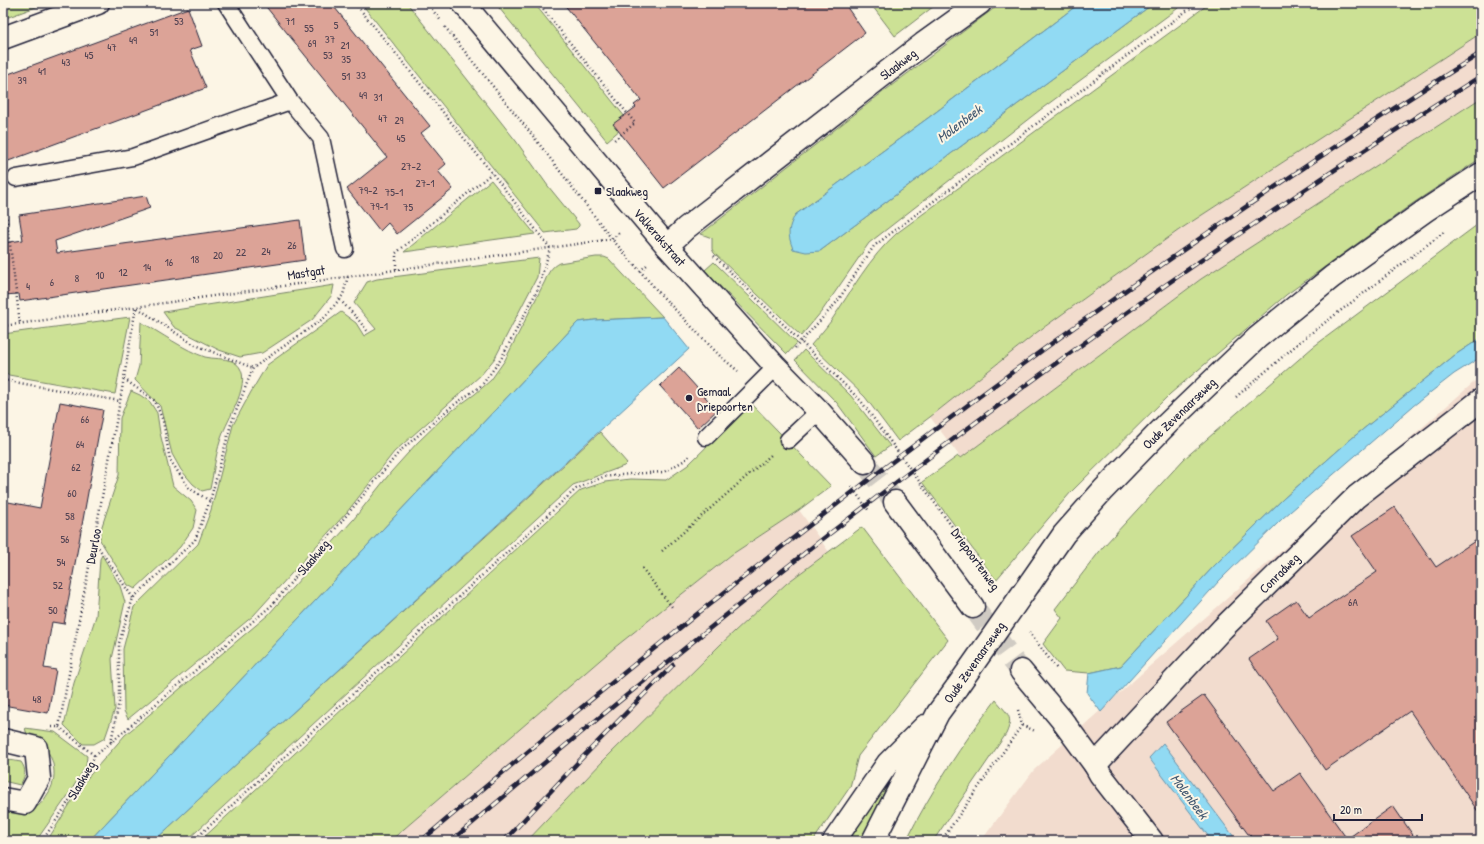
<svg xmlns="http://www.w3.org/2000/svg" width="1484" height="844" font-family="'Patrick Hand',sans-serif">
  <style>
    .built { fill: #f2dcce }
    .green { fill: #cce195; stroke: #778268 }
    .water { fill: #91daf3; stroke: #6590a9 }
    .building { fill: #dca397; stroke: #22223b }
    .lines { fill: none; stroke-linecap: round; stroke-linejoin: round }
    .secondary-tunnel { stroke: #d0cbc3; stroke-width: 22; stroke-dasharray: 22 11; stroke-linecap: butt }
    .lane-casing { stroke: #22223b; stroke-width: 19 }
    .street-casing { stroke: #22223b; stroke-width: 25 }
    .secondary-casing { stroke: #22223b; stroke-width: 25 }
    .path { stroke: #22223b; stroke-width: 2.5; stroke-dasharray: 1 3; stroke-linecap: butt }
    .lane { stroke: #fcf5e5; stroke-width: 16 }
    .street { stroke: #fcf5e5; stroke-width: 22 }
    .secondary { stroke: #fcf5e5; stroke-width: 22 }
    .rail-casing { stroke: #22223b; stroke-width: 4.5 }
    .rail { stroke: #fcf5e5; stroke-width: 3; stroke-dasharray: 9; stroke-linecap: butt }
    .secondary-bridge-casing { stroke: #22223b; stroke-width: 25; stroke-linecap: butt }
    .secondary-bridge { stroke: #fcf5e5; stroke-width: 22 }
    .poi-dot { fill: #22223b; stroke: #fcf5e5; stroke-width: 1.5 }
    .labels { text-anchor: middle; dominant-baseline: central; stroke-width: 4; stroke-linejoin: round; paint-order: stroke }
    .number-label { font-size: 11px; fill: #504252 }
    .street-label { font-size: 13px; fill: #22223b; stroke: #fcf5e5 }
    .poi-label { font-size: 13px; fill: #22223b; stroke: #fcf5e5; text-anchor: start }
    .water-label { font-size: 14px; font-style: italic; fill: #435972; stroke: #fcf5e5 }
  </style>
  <rect width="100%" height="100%" fill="#fcf5e5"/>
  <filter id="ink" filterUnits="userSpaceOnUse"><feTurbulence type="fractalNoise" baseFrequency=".025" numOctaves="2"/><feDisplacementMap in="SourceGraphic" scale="8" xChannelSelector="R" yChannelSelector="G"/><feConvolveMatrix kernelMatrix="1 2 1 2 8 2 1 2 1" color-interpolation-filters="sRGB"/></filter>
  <g filter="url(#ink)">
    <path class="built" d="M1481,33V98L1201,279L961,458L930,417L1036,333L1179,230Z
      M1481,376V841H981L1034,770L1151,665Z
      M799,510L829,552L787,583L721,644L603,761L527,841H390L614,648L731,555Z"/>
    <path class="green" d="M3,3H47L3,19Z
      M361,3H407L516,141L548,186L579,224V226L576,229L545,233Z
      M495,3H534L629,122L607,141Z
      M870,3H938L895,36Z
      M1001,3H1080L928,118L795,215L820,251L1154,3H1185L1040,110L869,243L822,311L801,336L714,253L712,249V238L701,234L883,92Z
      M1210,3H1481V33L1179,230L1036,333L930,417L898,441L865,397L811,345C818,337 825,329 831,321C852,290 869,258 897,233Z
      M1481,98V158L1412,204L1286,295L1170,394L1071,492L996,580L922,482L958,456L961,458L1201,279Z
      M491,180L535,234L404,252Z
      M1481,222V338L1455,355L1351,439L1283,499L1215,565L1121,666L1089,673L1064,671L1043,644L1062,618L1055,609L1103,547L1184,459L1313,347Z
      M596,257H604L609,259L663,317L595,320L578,322L89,841H47L83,783L125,735L268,615L353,520L391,472L417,443L446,415L475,394L491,380L505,360L545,281C548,273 551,267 559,263Z
      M539,258L537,277L495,358L481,375L394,452L347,512L253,616L128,719L124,711L123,649L134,607L198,544L211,510L233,425L251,392L267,365L341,312L356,323L364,336L376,329L354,303L367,282L377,279Z
      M714,262L797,343L787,354L711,277L705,270Z
      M334,285L332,295L312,320L262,353L240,357L219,350L174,327L163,312Z
      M130,317L115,394L3,374V334Z
      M141,322C159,332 186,351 205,357C213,359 224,358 232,361C258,373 229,416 223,433C216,450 214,471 210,489L202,491L193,484L181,470L172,454L160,406L135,380L139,366Z
      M804,350L851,396L890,446L876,456L837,403L795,360Z
      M131,391L140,395L150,402L157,413L160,433L173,486L191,501L197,510L193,528L180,547L135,589L128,585L100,540V532L119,475L120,418Z
      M751,403L831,486L799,510L731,555L614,648L390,841H200L428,630L581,490L605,482L630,479L666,480L688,465Z
      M600,432L627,463L624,466L573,485L186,841H154L243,758Z
      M862,527L948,640L858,756L850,787L813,841H527L603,761L721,644L787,583Z
      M102,555L120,586L125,602L112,659L115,709L105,738L94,744H83L64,725L74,683L96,616L100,559Z
      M996,700C1008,715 1014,716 1006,734L933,841H906C931,791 962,744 996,700Z
      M25,728L55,732L87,756L86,766L69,794L38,838L33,841H3V808C11,808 26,810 34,808C40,806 44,800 47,795C59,779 55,755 40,743C36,740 32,739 28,738Z
      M3,759L21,762C27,770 25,777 20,785L3,781Z
      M892,770L896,772L862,841H844Z"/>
    <path class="water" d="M1080,3H1154L820,251L806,252L793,249C787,233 788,229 795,215L928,118Z
      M663,317L689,349L243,758L154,841H89L578,322L595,320Z
      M1481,338V357L1454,374L1413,406L1283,518L1219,581L1101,712L1087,693L1089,673L1121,666L1215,565L1283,499L1351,439L1455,355Z
      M1163,743L1237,841H1212L1149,758Z"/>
    <path class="building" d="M263,3H331L430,126L421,133L446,164L438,171L453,189L397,234L388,223L380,231L347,189L387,157Z
      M563,3H844L865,33L664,188L613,124L636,107L634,105L641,100Z
      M188,8L202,46L190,50L206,88L3,163V76Z
      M146,196L150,208L55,241L57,253L300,220L305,260L20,301L19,294L3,295V243L23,240L19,215Z
      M679,368L717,410L698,428L660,386Z
      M60,402L103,410L64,624L52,622L44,668L56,670L48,713L3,705V501L40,508Z
      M1395,507L1436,567L1481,537V816L1410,711L1325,770L1249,659L1278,639L1266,621L1296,600L1309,618L1377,572L1352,536Z
      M1204,695L1274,791L1300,773L1347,839L1393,806L1417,841H1255L1249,834H1248L1166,722Z"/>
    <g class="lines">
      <path class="secondary-tunnel" d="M865,463L895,502
        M973,607L1021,671"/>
      <g class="lane-casing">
        <path id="lane" d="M226,3L290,101
          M16,178L133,157L290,101L321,138L345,249
          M706,437L776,367
          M788,440L819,411"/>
      </g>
      <g class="street-casing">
        <path id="street" d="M3,38L98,3
          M667,246L686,228L923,44L980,3
          M3,740L36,748L39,778L25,803L3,799
          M1095,765L1223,628L1356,497L1481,400"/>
      </g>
      <g class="secondary-casing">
        <path id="secondary" d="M463,3L667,246L776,367L819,411L865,463
          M895,502L973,607
          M1030,583L1064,534L1103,490L1168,423L1257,338L1332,277L1426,210L1481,174
          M1021,671L1061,719L1095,765L1100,774L1152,841
          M834,841L888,763L925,726
          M873,841L938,713L957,687"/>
      </g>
      <path class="path" d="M355,3L492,173L550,248
        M427,3L441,21
        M538,3L635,123L613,141
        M445,27L533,136L612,239L661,295L721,357L738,371
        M4,198L20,323
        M612,239L620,232
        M714,256L861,401L995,586
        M396,269V253L492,173
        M640,271L648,264
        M340,300L357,318L368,332
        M3,326L612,239
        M795,348L837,302L874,246L1197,3
        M124,379L155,401L163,421L170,460L189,488L210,501
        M3,380L120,401
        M1236,397L1302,340L1444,232
        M851,486L869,511
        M94,541L133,598
        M662,551L771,455
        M642,568L672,607
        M1029,632L1057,669
        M1018,710L1022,725
        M1022,725L1035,731
        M52,727H59L120,401L136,307L193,344L253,368
        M59,727L95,756
        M111,742L119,702V643L133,598L195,540L210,501L231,424L253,368L324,318L343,295L348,276
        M42,841L64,809L95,756L272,605L400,451L451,407L482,385L501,359L537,291L550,249
        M193,841L576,489L603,477L630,474L664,472L685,460L691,454
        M941,841L1022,725"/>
      <use href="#lane" class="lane"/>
      <use href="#street" class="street"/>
      <use href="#secondary" class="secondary"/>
      <g class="rail-casing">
        <path id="rail" d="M421,841C757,557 1107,287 1481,53
          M451,841C778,565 1118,302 1481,76
          M504,841L581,759L673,665"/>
      </g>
      <use href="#rail" class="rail"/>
      <g class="secondary-bridge-casing">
        <path id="secondary-bridge" d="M957,687L1030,583"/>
      </g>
      <use href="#secondary-bridge" class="secondary-bridge"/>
    </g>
  </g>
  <g class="poi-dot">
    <rect x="594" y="187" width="8" height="8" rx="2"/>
    <circle cx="689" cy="398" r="4"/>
  </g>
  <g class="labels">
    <g class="number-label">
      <text x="179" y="21">53</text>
      <text x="290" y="21">71</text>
      <text x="336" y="25">5</text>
      <text x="309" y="28">55</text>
      <text x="154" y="32">51</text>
      <text x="330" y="39">37</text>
      <text x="133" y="40">49</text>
      <text x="312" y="43">69</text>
      <text x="345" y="45">21</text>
      <text x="112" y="47">47</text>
      <text x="89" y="55">45</text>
      <text x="328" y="55">53</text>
      <text x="346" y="59">35</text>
      <text x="66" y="62">43</text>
      <text x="42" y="71">41</text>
      <text x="361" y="75">33</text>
      <text x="346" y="76">51</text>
      <text x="22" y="80">39</text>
      <text x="363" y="95">49</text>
      <text x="378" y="97">31</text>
      <text x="383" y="118">47</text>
      <text x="399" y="120">29</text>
      <text x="401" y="138">45</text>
      <text x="411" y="166">27-2</text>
      <text x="425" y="183">27-1</text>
      <text x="368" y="190">79-2</text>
      <text x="394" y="192">75-1</text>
      <text x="379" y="206">79-1</text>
      <text x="408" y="207">75</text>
      <text x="292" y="245">26</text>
      <text x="266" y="251">24</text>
      <text x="241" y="252">22</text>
      <text x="218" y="255">20</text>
      <text x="195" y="259">18</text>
      <text x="169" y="262">16</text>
      <text x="147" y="267">14</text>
      <text x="123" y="272">12</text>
      <text x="100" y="275">10</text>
      <text x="77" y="278">8</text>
      <text x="52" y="282">6</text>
      <text x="28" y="286">4</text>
      <text x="85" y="419">66</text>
      <text x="80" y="444">64</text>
      <text x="76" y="467">62</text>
      <text x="72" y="493">60</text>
      <text x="70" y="516">58</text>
      <text x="65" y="539">56</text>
      <text x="61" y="562">54</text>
      <text x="58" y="585">52</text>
      <text x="1353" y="602">6A</text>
      <text x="53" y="610">50</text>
      <text x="37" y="699">48</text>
    </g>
    <g class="street-label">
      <text transform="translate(898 64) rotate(-38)">Slaakweg</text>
      <text transform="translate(660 237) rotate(49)">Volkerakstraat</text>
      <text transform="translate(306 272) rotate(-9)">Mastgat</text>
      <text transform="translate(1179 413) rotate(-44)">Oude Zevenaarseweg</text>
      <text transform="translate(93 546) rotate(-79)">Deurloo</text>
      <text transform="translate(313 557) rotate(-50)">Slaakweg</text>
      <text transform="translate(976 559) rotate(54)">Driepoortenweg</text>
      <text transform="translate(1279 573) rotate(-45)">Conradweg</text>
      <text transform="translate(974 662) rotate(-55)">Oude Zevenaarseweg</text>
      <text transform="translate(81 780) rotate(-60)">Slaakweg</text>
    </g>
    <g class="poi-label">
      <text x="606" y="191">Slaakweg</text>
      <text x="697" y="391">Gemaal<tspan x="697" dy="15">Driepoorten</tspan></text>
    </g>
    <g class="water-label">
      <text transform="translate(959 123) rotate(-37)">Molenbeek</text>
      <text transform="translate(1190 796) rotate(53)">Molenbeek</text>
    </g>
  </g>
  <rect width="1484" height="844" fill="none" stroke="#fcf5e5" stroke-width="16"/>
  <rect x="8" y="8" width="1468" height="828" fill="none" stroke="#22223b" stroke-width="1.5" filter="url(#ink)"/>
  <path d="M1334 814v6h88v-6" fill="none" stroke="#22223b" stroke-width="2"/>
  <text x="1340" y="814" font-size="12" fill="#22223b" stroke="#fcf5e5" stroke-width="3" paint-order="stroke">20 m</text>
</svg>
